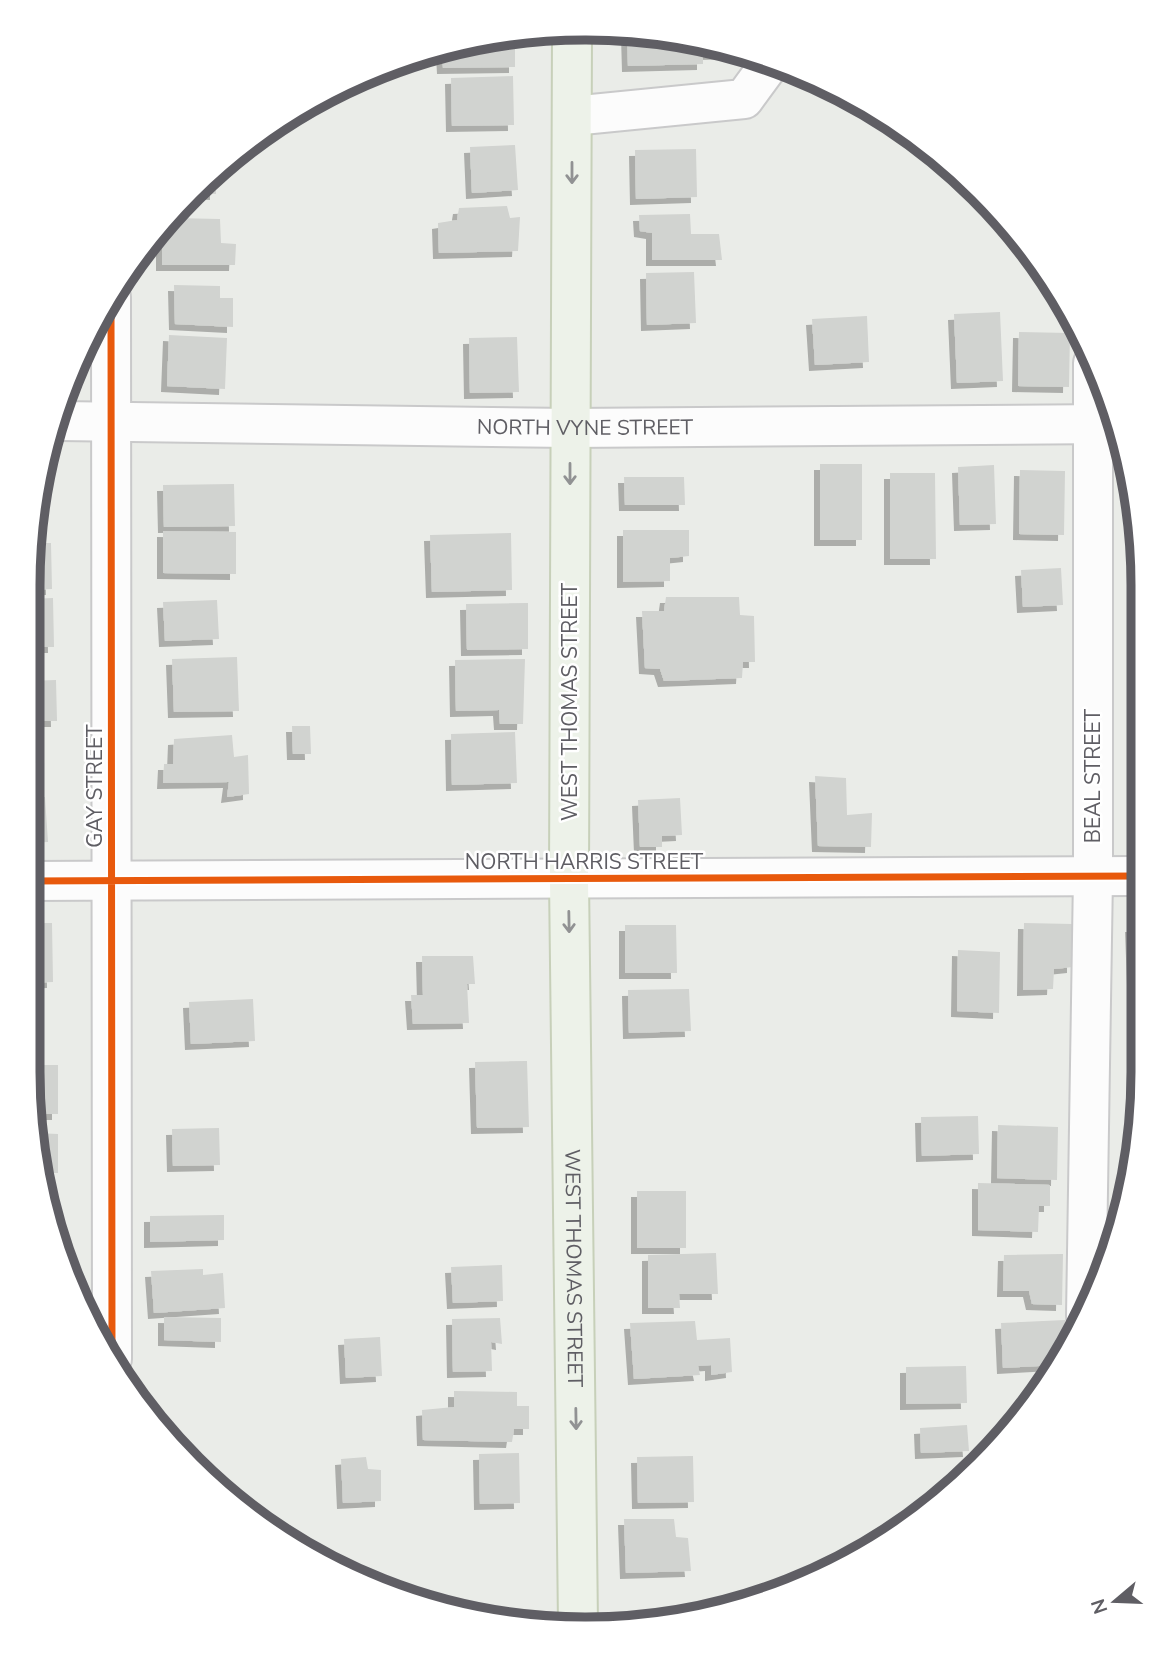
<svg xmlns="http://www.w3.org/2000/svg" width="1171" height="1657" font-family="'Nunito Sans',sans-serif">
  <style>
    .building { fill: #d1d3d0; filter: url(#shadow) }
    .lines { fill: none; stroke-linecap: round; stroke-linejoin: round }
    .minor-casing { stroke: #c9c9ca; stroke-width: 42 }
    .major-casing { stroke: #c7d0b9; stroke-width: 42 }
    .minor { stroke: #fcfcfc; stroke-width: 38 }
    .major { stroke: #edf2e9; stroke-width: 38 }
    .cycleway-casing { stroke: #fff; stroke-width: 11 }
    .cycleway { stroke: #e8590c; stroke-width: 7 }
    .oneway { stroke: #919293 }
    .labels { text-anchor: middle; dominant-baseline: central; stroke-width: 5; stroke-linejoin: round; paint-order: stroke }
    .street-label { font-size: 21px; fill: #5f5e64; stroke: #fff }
    .rim { fill: none; stroke: #5f5e64; stroke-width: 9 }
  </style>
  <defs>
    <filter id="shadow"><feDropShadow dx="-6" dy="6" stdDeviation="0" flood-color="#0004"/></filter>
  </defs>
  <rect width="100%" height="100%" fill="#eaece8"/>
  <path class="building" d="M627,30L730,47L747,53L703,54V64L628,66Z
    M515,33V67L443,68L442,49Z
    M513,76L514,125L452,126L451,78Z
    M515,145L518,190L472,193L470,147Z
    M696,149L697,197L636,199L635,150Z
    M216,169V194L196,193Z
    M507,206L510,218L520,217L518,251L439,253L438,223L457,220L459,208Z
    M690,214L691,234H719L722,260H652V233L640,231L639,215Z
    M175,218L220,219L221,243L236,244L235,265H162V235Z
    M694,272L696,323L647,325L646,273Z
    M174,285L220,286V298H233V327L175,324Z
    M1000,312L1003,381L957,383L954,314Z
    M867,316L869,362L815,365L812,319Z
    M1019,332L1070,333L1069,387L1018,386Z
    M169,335L227,338L225,389L167,386Z
    M517,337L519,392L470,393L469,338Z
    M820,464H862V540H820Z
    M994,465L996,524L960,525L958,467Z
    M1020,470L1065,471L1064,535L1019,534Z
    M40,473H47L48,516H35Z
    M890,473H935L936,559H890Z
    M624,477H684L685,505H625Z
    M234,484L235,526L164,527L163,485Z
    M623,530H689V556L670,558V581L623,582Z
    M163,531L236,532V574L163,573Z
    M511,533L512,590L432,592L430,535Z
    M32,543H51L52,589L28,590Z
    M1061,568L1063,605L1023,607L1021,570Z
    M666,597H739L740,615L754,616L755,662H743L742,678L664,681L660,669L645,668L642,611H664Z
    M1135,597H1139V631H1137Z
    M53,598L54,647H28V599Z
    M217,600L219,639L165,641L163,602Z
    M528,603V649L467,650L466,604Z
    M237,657L239,711L174,712L172,659Z
    M525,659L523,724H500L499,710L456,711L455,660Z
    M56,680L57,721H28V681Z
    M292,726H310L311,754H293Z
    M515,732L517,783L452,785L451,734Z
    M232,735L234,757L248,755L249,794L227,797L229,782L163,783L164,764H173L174,739Z
    M815,776L846,778L847,815L872,813L871,847L818,846Z
    M45,797L48,842L28,843V798Z
    M680,798L682,835L662,836V847H640L638,800Z
    M28,923H52L53,982L28,983Z
    M1024,923L1073,924V967L1054,969L1053,989L1023,990Z
    M625,925H676L677,973H625Z
    M1131,926H1141V979H1133Z
    M958,950L1000,952L999,1013L957,1011Z
    M422,956H473L475,984H467L469,1023L413,1024L411,995H423Z
    M689,989L691,1031L629,1033L628,990Z
    M253,999L255,1041L191,1044L189,1002Z
    M527,1061L529,1127L477,1128L475,1062Z
    M28,1065H58V1114H34Z
    M978,1116L979,1154L922,1156L921,1117Z
    M998,1125L1058,1127L1057,1180L997,1178Z
    M219,1128L220,1165L173,1166L172,1129Z
    M36,1133L58,1134V1173H41Z
    M978,1183L1050,1185V1206H1039L1038,1232L978,1230Z
    M43,1187H50L51,1224L47,1216Z
    M637,1191H686V1248H637Z
    M224,1215V1240L150,1242V1216Z
    M716,1253L718,1294H679L680,1308H648V1255Z
    M1063,1254L1062,1305L1032,1304L1029,1291H1003L1004,1255Z
    M502,1265L503,1301L453,1303L451,1267Z
    M203,1269V1275L223,1273L225,1308L154,1313L151,1271Z
    M164,1317L221,1318V1342L164,1340Z
    M500,1318L502,1344L491,1342L492,1371L453,1372L452,1319Z
    M1065,1320L1067,1348L1057,1365L1003,1368L1001,1323Z
    M695,1321L697,1340L730,1338L732,1372L711,1375V1365L698,1366L700,1375L634,1379L630,1323Z
    M380,1337L382,1376L346,1378L344,1339Z
    M966,1366L967,1403L906,1404V1367Z
    M454,1391L517,1392V1406H529V1429H514L512,1442L423,1440L422,1410L454,1407Z
    M967,1425L969,1451L921,1453L920,1428Z
    M519,1453L520,1503L480,1504L479,1454Z
    M693,1456L694,1502L638,1503L637,1457Z
    M366,1457L368,1469L381,1470V1501L343,1503L341,1459Z
    M624,1519H674L676,1537L688,1538L691,1571L626,1573Z"/>
  <g class="lines">
    <g class="minor-casing">
      <g id="minor">
        <path d="M572,116L744,99L771,62"/>
        <path d="M111,297L112,1359"/>
        <path id="s1" d="M60,421L571,428L1111,424"/>
        <path d="M28,881L1140,876"/>
        <path d="M1086,1316L1093,876V363"/>
      </g>
    </g>
    <g class="major-casing">
      <g id="major">
        <path id="s2" d="M572,31L569,880L578,1624"/>
      </g>
    </g>
    <use href="#minor" class="minor"/>
    <use href="#major" class="major"/>
    <g class="cycleway-casing">
      <path id="cycleway" d="M111,297L112,1359
        M28,881L1140,876"/>
    </g>
    <use href="#cycleway" class="cycleway"/>
  </g>
  <defs><path id="oneway-shaft" d="M-6 0H5M1.5-3L5.5 0L1.5 3" fill="none" stroke-width="1.6" stroke-linecap="round" stroke-linejoin="round" transform="scale(1.75)"/></defs>
  <g class="oneway">
    <use href="#oneway-shaft" transform="translate(572 173) rotate(90)"/>
    <use href="#oneway-shaft" transform="translate(570 474) rotate(90)"/>
    <use href="#oneway-shaft" transform="translate(569 922) rotate(89)"/>
    <use href="#oneway-shaft" transform="translate(576 1419) rotate(89)"/>
  </g>
  <g class="labels">
    <g class="street-label">
      <text stroke="none"><textPath href="#s1" startOffset="525">NORTH VYNE STREET</textPath></text>
      <text transform="translate(570 702) rotate(-90)">WEST THOMAS STREET</text>
      <text transform="translate(1093 776) rotate(-90)">BEAL STREET</text>
      <text transform="translate(95 786) rotate(-90)">GAY STREET</text>
      <text x="584" y="862">NORTH HARRIS STREET</text>
      <text stroke="none"><textPath href="#s2" startOffset="1237">WEST THOMAS STREET</textPath></text>
    </g>
  </g>
  <path d="M0 0H1171V1657H0ZM585 40H586A545 545 0 0 1 1131 585V1072A545 545 0 0 1 586 1617H585A545 545 0 0 1 40 1072V585A545 545 0 0 1 585 40Z" fill="#fff" fill-rule="evenodd"/>
  <path class="rim" d="M585 40H586A545 545 0 0 1 1131 585V1072A545 545 0 0 1 586 1617H585A545 545 0 0 1 40 1072V585A545 545 0 0 1 585 40Z"/>
  <g transform="translate(1115 1601) rotate(251)" stroke="#ffffff" stroke-width="5" paint-order="stroke">
  <path d="M0-5L12 26L0 18L-12 26Z" fill="#5f5e64"/>
  <text y="-10" font-size="19" font-weight="bold" text-anchor="middle" fill="#5f5e64">N</text>
  </g>
</svg>
